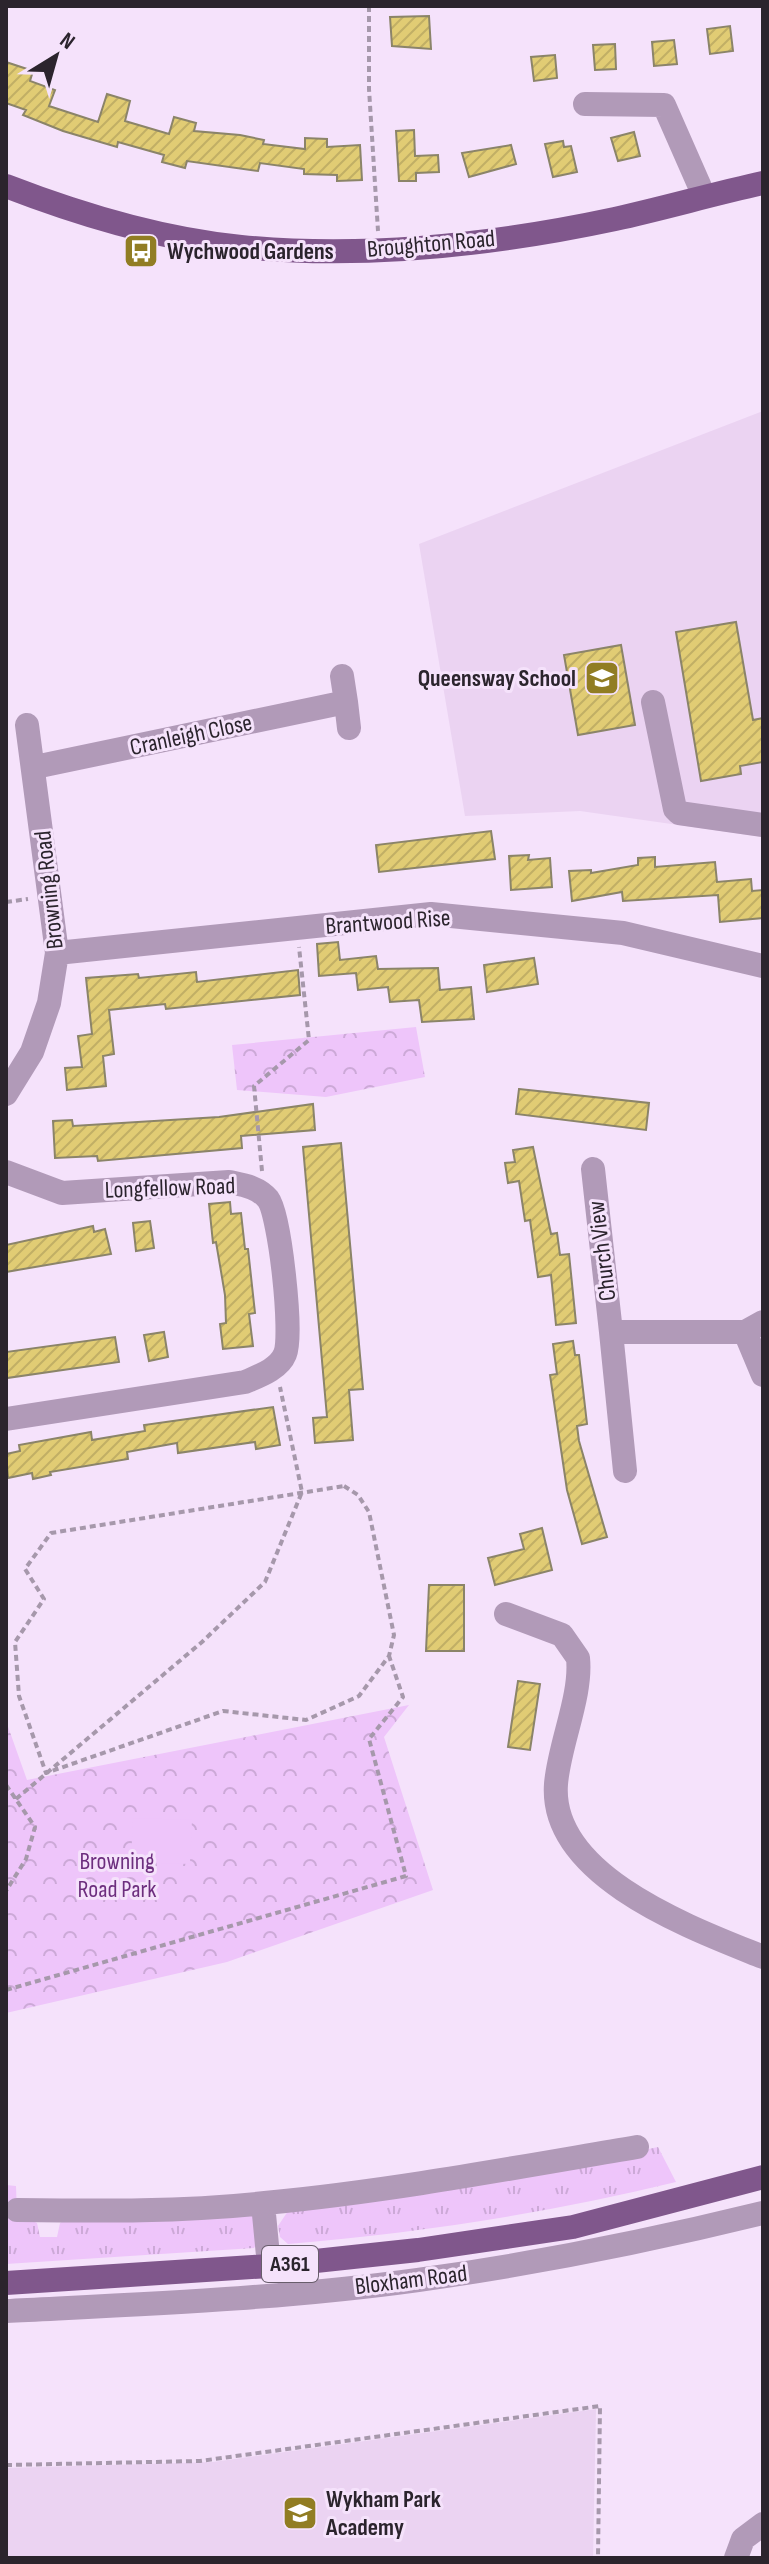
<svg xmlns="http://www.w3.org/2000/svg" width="769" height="2564" font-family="'Sofia Sans Condensed',sans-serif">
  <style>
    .built { fill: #ebd3f2 }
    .grass { fill: url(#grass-tufts) }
    .forest { fill: url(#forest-crowns) }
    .garden { fill: #eec5fa }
    .building { fill: url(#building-hatch); stroke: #8b8469; stroke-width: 2 }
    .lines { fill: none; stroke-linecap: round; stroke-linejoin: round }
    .path { stroke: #a698ab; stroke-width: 4; stroke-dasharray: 6 4; stroke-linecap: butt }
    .minor { stroke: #b19ab8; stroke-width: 24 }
    .major { stroke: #80578c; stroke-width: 24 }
    .labels { text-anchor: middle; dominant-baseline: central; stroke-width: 6; stroke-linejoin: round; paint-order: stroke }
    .shield { fill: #f5e2fb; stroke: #685d6b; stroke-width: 2 }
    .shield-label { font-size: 22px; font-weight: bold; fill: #2b242d }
    .street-label { font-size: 24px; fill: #2b242d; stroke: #f5e2fb }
    .poi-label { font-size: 24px; font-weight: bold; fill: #2b242d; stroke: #f5e2fb; text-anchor: start }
    .park-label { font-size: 24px; fill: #6d2e7e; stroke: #f5e2fb }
  </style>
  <defs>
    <pattern id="grass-tufts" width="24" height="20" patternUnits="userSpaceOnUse" patternTransform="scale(2)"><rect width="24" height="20" fill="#eec5fa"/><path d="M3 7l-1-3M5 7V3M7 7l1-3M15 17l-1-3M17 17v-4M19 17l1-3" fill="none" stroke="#cca9d7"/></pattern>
    <pattern id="forest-crowns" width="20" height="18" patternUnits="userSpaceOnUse" patternTransform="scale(2)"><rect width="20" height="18" fill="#eec5fa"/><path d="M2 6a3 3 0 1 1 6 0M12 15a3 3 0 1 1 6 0" fill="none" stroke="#cca9d7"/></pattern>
    <pattern id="building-hatch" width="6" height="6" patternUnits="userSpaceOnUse" patternTransform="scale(2)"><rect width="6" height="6" fill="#e1cc74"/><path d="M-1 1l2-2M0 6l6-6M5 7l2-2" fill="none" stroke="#c1af65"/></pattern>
  </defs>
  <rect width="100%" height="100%" fill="#f5e2fb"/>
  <path class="built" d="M763,411V837L580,811L465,816L419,544Z
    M596,2409L593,2558H6V2468L213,2462Z"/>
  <path class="grass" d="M658,2147L676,2182C549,2213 419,2233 288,2244L280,2237L278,2226L288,2211L481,2185Z
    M6,2185L16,2186L17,2214L37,2223L40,2237H57L60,2223L72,2216L250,2214L262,2226L260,2239L254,2248L6,2264Z"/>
  <path class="forest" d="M416,1027L425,1077L326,1097L237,1090L232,1045Z
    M409,1705L384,1737L433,1890L227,1962L6,2013V1721L27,1780Z"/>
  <path class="garden" d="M133,1818L192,1820L190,1864L131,1862Z"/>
  <path class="building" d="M429,16L431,49L392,46L390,17Z
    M730,26L733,51L710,54L707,29Z
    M674,40L677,64L654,66L652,42Z
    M615,44L616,69L595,70L593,45Z
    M555,55L557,78L534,81L531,57Z
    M6,62L33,71L30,81L55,90L49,106L98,122L107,94L130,101L125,121L169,134L174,117L196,123L194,131L240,135L264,140L263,144L305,149V138L327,139V147L360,145L362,180L337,181V175L304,174V169L260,163L258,171L187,161L185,168L162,162L164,155L118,142L117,147L63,131L23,115L26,110L6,103Z
    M414,130L415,156L438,155L439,172L416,173V181H399L396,131Z
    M634,132L640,156L618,161L611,138Z
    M563,141L564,147L571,146L577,172L553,177L545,144Z
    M511,145L516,164L469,177L462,153Z
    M736,622L753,720L763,718V762L740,766L741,774L701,781L676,632Z
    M621,645L635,725L578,735L564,655Z
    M491,831L495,859L379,872L376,845Z
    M529,855L528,860L550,858L552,887L511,890L509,856Z
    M655,857V867L715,862L717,882L751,879L752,891L763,890V918L720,922L718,895L623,901L622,892L572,901L569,871L591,870V873L638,865V858Z
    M338,942L340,960L376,956L378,969L438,968L440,990L471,987L474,1019L422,1022L419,1000L390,1002L388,987L358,990L356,973L319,976L317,944Z
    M534,958L538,984L487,992L484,965Z
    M298,970L300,995L166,1009L165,1004L109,1010L114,1054L103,1056L106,1086L67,1090L65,1068L82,1067L78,1036L92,1034L86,978L138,974L139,978L196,972L197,982Z
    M519,1089L649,1103L646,1130L516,1114Z
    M313,1104L315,1130L241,1136L242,1148L98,1161L97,1156L55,1158L53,1121L72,1120L73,1126L219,1117Z
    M341,1143L363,1389L349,1390L353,1440L315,1443L313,1418L327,1417L303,1147Z
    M533,1147L551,1234L557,1233L560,1255L569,1254L576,1323L556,1325L551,1275L538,1277L530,1220L525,1221L519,1181L508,1183L505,1163L515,1162L513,1150Z
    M230,1202L231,1214L241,1213L245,1249H248L255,1313L249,1314L253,1346L223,1349L220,1324L226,1323L225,1295L216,1242L213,1243L209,1204Z
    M150,1221L154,1248L136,1251L133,1223Z
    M93,1226L94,1232L105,1229L111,1254L6,1272V1245Z
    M164,1332L168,1357L149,1361L144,1335Z
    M115,1337L119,1362L7,1378L6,1352Z
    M573,1341L575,1355H579L587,1424L577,1426L579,1441L607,1537L582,1544L567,1490L550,1375L557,1374L553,1344Z
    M273,1407L280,1445L256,1449L255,1442L178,1453L177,1443L127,1452L128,1459L50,1472L51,1475L33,1479L32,1473L8,1478L6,1454L20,1451L19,1445L91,1432L92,1440L145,1431L144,1425Z
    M542,1528L552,1570L495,1585L488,1558L524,1549L520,1534Z
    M429,1585H464V1651H426Z
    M518,1681L540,1684L530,1750L508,1747Z"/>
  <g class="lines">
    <path class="path" d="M369,6V89L378,231
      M6,902L28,899
      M262,1171L254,1086L309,1040L299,947
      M344,1486L358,1495L369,1512L394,1635L389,1656L359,1696L306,1720L223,1711L46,1773L19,1696L15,1642L44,1599L25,1569L51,1533Z
      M6,1785L35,1827L26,1859L6,1891
      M16,1799L202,1642L265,1582L302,1492L280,1387
      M6,1990L406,1876L369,1739L403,1697L389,1656
      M6,2465L200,2461L600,2406L598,2558"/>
    <path class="minor" d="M585,104L664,105L704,196
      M342,676L346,702
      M653,702L675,809L679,813L763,825
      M35,767L346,702L349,728
      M57,953L431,914L623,933L763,966
      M6,1094L32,1052L49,1003L57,953L27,725
      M593,1169L611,1332H745L763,1322
      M6,1172L62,1193L229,1182C243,1185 258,1187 268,1199C280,1215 293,1335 285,1354C279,1369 259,1376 245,1382L6,1419
      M611,1332L625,1471
      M745,1332L763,1375
      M506,1614L562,1635L578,1658C582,1696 559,1745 556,1784C549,1877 694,1929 763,1957
      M263,2204L269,2266
      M17,2210C100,2211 183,2212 265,2203C390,2191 513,2168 637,2147
      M6,2311C143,2304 281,2299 418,2280C534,2264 649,2241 763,2213
      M736,2558L743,2539L763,2524"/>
    <path class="major" d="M6,186C81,215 160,239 241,247C365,259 493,245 615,219C665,208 713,194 763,183
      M6,2283L269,2266L418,2250L573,2227L763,2177"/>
  </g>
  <defs>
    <g id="bus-square" transform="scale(1.8)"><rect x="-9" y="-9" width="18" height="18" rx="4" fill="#917d23" stroke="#f5e2fb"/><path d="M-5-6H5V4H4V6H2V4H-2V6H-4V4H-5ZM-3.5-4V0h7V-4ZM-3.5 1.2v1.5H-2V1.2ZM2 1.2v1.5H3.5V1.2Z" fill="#fff"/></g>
    <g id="school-square" transform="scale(1.8)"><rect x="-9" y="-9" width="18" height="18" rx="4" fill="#917d23" stroke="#f5e2fb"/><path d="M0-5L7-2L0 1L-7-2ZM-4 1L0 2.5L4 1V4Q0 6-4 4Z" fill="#fff"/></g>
  </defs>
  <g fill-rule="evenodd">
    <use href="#bus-square" x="141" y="251"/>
    <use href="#school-square" x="602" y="678"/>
    <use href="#school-square" x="300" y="2513"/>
  </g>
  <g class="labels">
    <rect class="shield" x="262" y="2246" width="56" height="36" rx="6"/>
    <g class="shield-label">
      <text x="290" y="2264">A361</text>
    </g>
    <g class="street-label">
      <text transform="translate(431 244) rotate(-5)">Broughton Road</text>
      <text transform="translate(191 735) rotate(-12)">Cranleigh Close</text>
      <text transform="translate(49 890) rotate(-96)">Browning Road</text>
      <text transform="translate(388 922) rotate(-4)">Brantwood Rise</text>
      <text transform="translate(170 1188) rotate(-2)">Longfellow Road</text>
      <text transform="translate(602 1251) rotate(-97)">Church View</text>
      <text transform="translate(411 2280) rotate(-7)">Bloxham Road</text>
    </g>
    <g class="poi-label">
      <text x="167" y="251">Wychwood Gardens</text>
      <text x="576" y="678" text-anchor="end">Queensway School</text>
      <text x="326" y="2499">Wykham Park<tspan x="326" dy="28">Academy</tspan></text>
    </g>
    <g class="park-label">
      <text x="117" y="1861">Browning<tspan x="117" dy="28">Road Park</tspan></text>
    </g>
  </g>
  <rect width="769" height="2564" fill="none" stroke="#2b242d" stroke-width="16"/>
  <g transform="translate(56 56) rotate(37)" stroke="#f5e2fb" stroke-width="6" paint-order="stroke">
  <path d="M0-6L14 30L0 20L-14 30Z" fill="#2b242d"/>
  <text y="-12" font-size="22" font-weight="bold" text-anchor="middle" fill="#2b242d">N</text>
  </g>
</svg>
